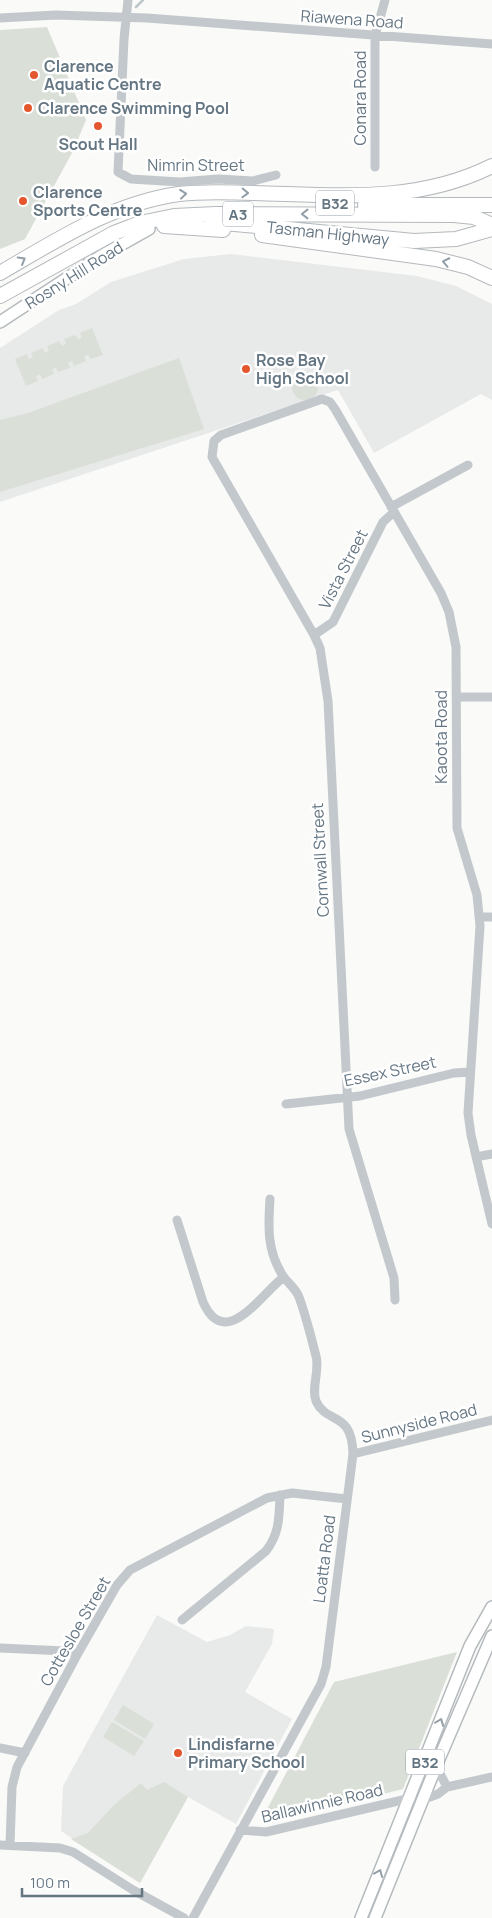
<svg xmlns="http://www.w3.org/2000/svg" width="492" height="1918" font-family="Manrope,sans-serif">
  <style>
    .built { fill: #e8e9e9 }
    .green { fill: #dadfd7 }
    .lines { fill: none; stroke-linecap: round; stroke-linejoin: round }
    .stream { stroke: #bbc7cb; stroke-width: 2.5 }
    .major-casing { stroke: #b5babe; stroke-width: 14 }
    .highway-casing { stroke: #b4b9bd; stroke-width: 16 }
    .minor { stroke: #c3c8cc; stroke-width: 9 }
    .major { stroke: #fff; stroke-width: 11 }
    .highway { stroke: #fff; stroke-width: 14 }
    .oneway { stroke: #939fa8 }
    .poi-dot { fill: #e4572e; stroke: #fff; stroke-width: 2 }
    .labels { text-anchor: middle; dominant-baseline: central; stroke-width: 5; stroke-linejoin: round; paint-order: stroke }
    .shield { fill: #fff; stroke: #939fa8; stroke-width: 1 }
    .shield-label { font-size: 15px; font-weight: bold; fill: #657683 }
    .street-label { font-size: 16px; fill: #657683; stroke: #fff }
    .poi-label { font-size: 16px; font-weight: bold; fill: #657683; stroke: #fff; text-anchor: start }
  </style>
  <rect width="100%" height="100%" fill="#fafaf8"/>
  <path class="built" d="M231,254L417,276L456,286L492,304V400L481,394L374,453L338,390L0,502V348L59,310L76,304L111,282L184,259Z
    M157,1615L207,1642L230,1635L246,1626L274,1629L272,1644L245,1692L292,1719L236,1824L188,1797L140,1883L61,1831L63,1786Z"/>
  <path class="green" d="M47,27L86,120L73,151L25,239L0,249V30Z
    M92,328L103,355L91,359L88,355L84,356L86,361L74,366L72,361L68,363L70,368L58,372L56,368L52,369L54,374L42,379L40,374L36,376L38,381L26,386L15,359L27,354L29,359L33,357L31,353L43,348L45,353L49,351L47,346L59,341L62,346L66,344L64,339L75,335L78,339L82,338L80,333Z
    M179,358L204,429L0,492V420L28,413Z
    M292 387a13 13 0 1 1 26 0a13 13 0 1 1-26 0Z
    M457,1652L403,1789L270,1823L264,1815L334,1682Z
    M123,1705L154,1724L145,1739L114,1720Z
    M112,1722L144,1741L134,1756L103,1737Z
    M164,1782L188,1797L140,1883L71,1839L88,1833L115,1804L141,1783L147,1790Z"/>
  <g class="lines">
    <path class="stream" d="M136,7L143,0"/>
    <g class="major-casing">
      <path id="major" d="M0,322L101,256L149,229
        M361,1918L470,1646L492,1607
        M375,1918L439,1759L492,1636"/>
    </g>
    <g class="highway-casing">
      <path id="highway" d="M365,205H492
        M213,222L414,241L456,239L492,229
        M164,226L223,230
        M262,235L436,259L468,267L492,278
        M0,273C57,240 113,203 179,194C204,191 229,192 254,193C336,195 416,204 492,166
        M0,296L114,233L140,223L174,216L216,214L454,215L474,217L492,225"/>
    </g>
    <path class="minor" d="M128,0L124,39L118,172L131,179L180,182L218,179L253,181L276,175
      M0,18L56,15L147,18L492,44
      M375,167V36L385,0
      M391,507L468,465
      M314,635L333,622L383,522L394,512
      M457,697H492
      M479,917H492
      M286,1104L360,1096L454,1073L470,1072
      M476,1157L492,1154
      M177,1220L203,1302C226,1353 262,1292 284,1277
      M395,1300L394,1278L349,1129L328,701L320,648L314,635L212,457L214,441L221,435L322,399L330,402L335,409L441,593L449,612L456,647L457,828L477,895L480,926L468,1113L471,1135L492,1224
      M353,1454L492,1420
      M182,1620L266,1551C280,1533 279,1516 280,1495
      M0,1648L65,1651L77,1655
      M0,1748L25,1753
      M436,1766L447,1787
      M422,1800L438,1794L447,1787L492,1777
      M240,1830L266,1832L411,1798
      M0,1845L60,1848L73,1852L133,1890L184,1918
      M10,1845L12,1787L17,1767L77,1655L117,1585L130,1570L267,1498L292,1493L347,1499
      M193,1918L321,1684L326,1667L353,1454C352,1410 327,1425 316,1401C311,1388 320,1370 316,1356C311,1337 306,1316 299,1297C296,1289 288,1283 283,1276C267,1251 268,1228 270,1199"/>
    <use href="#major" class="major"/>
    <use href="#highway" class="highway"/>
  </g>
  <defs><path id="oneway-chevron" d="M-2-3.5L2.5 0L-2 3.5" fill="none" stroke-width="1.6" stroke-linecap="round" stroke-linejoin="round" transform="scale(1.25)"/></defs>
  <g class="oneway">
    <use href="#oneway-chevron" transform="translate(245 193) rotate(2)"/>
    <use href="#oneway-chevron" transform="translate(183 194) rotate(-6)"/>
    <use href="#oneway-chevron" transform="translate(305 214) rotate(-180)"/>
    <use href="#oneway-chevron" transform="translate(22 260) rotate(-30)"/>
    <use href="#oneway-chevron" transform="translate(446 262) rotate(-168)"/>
    <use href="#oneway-chevron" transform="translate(440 1722) rotate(-69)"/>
    <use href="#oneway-chevron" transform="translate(379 1873) rotate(-67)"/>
  </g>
  <g class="poi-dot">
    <circle cx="34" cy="75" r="5"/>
    <circle cx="28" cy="108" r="5"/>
    <circle cx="98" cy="126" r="5"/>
    <circle cx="23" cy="201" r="5"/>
    <circle cx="246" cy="369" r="5"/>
    <circle cx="178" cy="1753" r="5"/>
  </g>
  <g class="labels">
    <g class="shield">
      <rect x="316" y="190.5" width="38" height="25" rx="4"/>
      <rect x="223" y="201.5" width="30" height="25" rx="4"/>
      <rect x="406" y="1749.5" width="38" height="25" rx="4"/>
    </g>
    <g class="shield-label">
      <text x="335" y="203">B32</text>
      <text x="238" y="214">A3</text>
      <text x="425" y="1762">B32</text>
    </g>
    <g class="street-label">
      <text transform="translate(352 19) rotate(4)">Riawena Road</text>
      <text transform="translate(360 98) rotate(-90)">Conara Road</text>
      <text x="196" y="165">Nimrin Street</text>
      <text transform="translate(328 233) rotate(6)">Tasman Highway</text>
      <text transform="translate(74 275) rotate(-32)">Rosny Hill Road</text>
      <text transform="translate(343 569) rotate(-63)">Vista Street</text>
      <text transform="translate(441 737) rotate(-90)">Kaoota Road</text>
      <text transform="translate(320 860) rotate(-93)">Cornwall Street</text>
      <text transform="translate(390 1071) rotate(-12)">Essex Street</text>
      <text transform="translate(419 1423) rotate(-14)">Sunnyside Road</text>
      <text transform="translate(324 1559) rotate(-83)">Loatta Road</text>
      <text transform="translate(75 1631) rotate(-60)">Cottesloe Street</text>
      <text transform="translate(322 1803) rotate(-13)">Ballawinnie Road</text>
    </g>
    <g class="poi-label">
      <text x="44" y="66">Clarence<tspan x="44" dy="18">Aquatic Centre</tspan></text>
      <text x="38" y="108">Clarence Swimming Pool</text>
      <text x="98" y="144" text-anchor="middle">Scout Hall</text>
      <text x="33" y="192">Clarence<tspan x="33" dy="18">Sports Centre</tspan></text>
      <text x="256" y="360">Rose Bay<tspan x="256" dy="18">High School</tspan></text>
      <text x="188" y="1744">Lindisfarne<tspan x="188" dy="18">Primary School</tspan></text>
    </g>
  </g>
  <path d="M22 1888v8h120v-8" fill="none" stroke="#657683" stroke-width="2.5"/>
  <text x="30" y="1888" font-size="15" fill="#657683" stroke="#ffffff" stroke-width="4" paint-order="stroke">100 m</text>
</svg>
